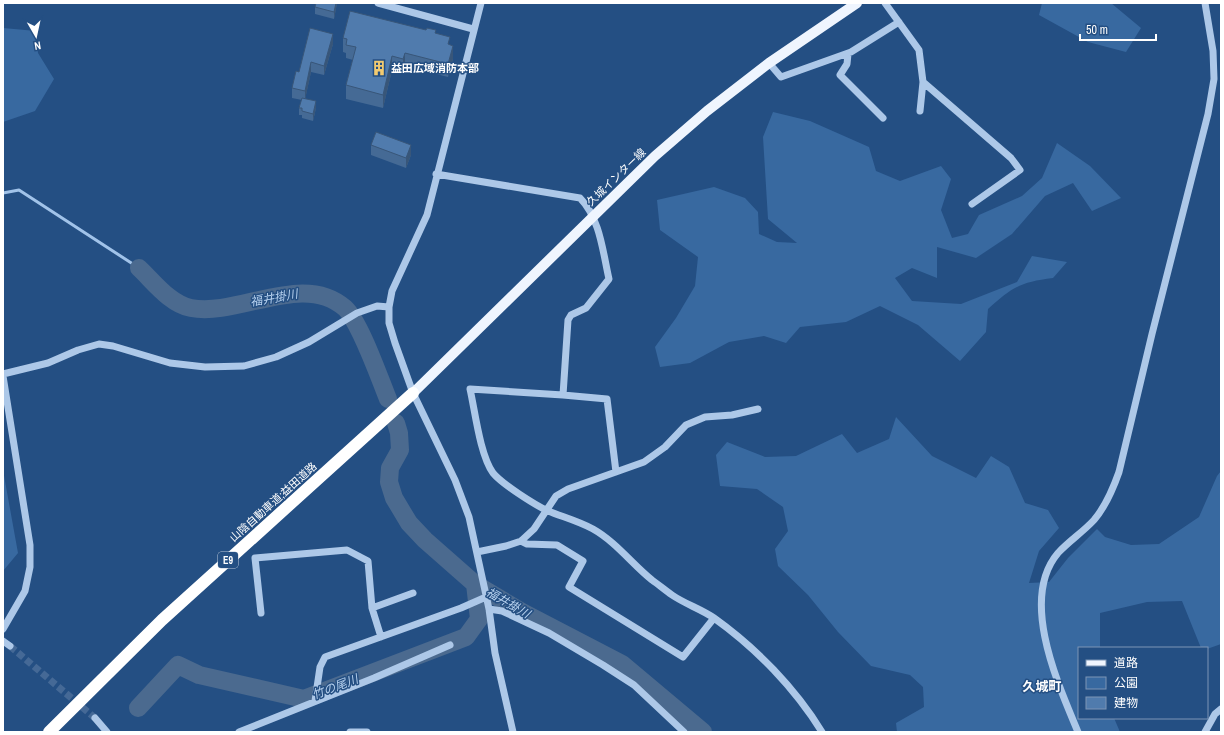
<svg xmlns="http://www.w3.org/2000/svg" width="1224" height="735" font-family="'Archivo Narrow','Noto Sans JP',sans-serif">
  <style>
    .green { fill: #3869a0 }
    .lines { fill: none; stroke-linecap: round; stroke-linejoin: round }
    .stream { stroke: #a1c3e9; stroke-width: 3 }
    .river { stroke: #4b6a8f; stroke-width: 18 }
    .minor-tunnel { stroke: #456996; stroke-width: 7; stroke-dasharray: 7 3.5; stroke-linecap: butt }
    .minor { stroke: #adc8e8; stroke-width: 7 }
    .major { stroke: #eff5fe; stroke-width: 10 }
    .highway { stroke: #fff; stroke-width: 12 }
    .wall { fill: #456a95 }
    .shaded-wall { fill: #385679 }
    .building { fill: #507bad; stroke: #385679 }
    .labels { text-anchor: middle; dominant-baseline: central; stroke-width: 3; stroke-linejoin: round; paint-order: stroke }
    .shield { fill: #244f83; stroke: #bdcada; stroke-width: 1 }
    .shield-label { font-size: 10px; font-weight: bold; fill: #fff }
    .poi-label { font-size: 11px; font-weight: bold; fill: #fff; stroke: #244f83; text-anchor: start }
    .street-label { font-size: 11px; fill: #fff; stroke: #244f83 }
    .water-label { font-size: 12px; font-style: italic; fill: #b8d2ef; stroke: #244f83 }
    .quarter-label { font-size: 13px; font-weight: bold; fill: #fff; stroke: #244f83 }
  </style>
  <rect width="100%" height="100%" fill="#244f83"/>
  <path class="green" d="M1042,3H1111L1141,28L1126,52L1088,42L1039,15Z
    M3,28L36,31L38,53L54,79L35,111L3,122Z
    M773,112L810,121L869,147L876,171L900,181L941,166L951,179L941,210L952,238L968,234L979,215L1022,196L1042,178L1057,143L1090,166L1121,198L1092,211L1073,183L1045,196L1012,234L976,258L937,247V278L912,268L895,278L912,301L961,304L1017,282L1032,256L1067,262L1053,278C1021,282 1012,287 988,309L986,332L960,361L918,325L880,306L846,322L800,327L786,343L764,336L729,342L690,363L660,367L655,347L676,318L695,286L698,257L660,230L657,200L714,187L745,198L758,212L759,234L777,242L797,243L768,219L763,137Z
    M896,417L932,456L976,478L991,456L1009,467L1025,503L1048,510L1059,528L1039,551L1029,583L1049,582L1068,558L1097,529L1105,537L1131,545L1159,544L1199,517L1217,476L1221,471V644L1207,649L1201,648L1182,601L1147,602L1100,613V648H1079V718H1114L1120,732H897L896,723L924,707L923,687L910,675L871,666L838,632L808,595L778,566L775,549L788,531L783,507L757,489L720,486L716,455L727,442L765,457L796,456L842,434L857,453L889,439Z
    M3,470L18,553L3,571Z"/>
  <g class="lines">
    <path class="stream" d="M3,193L19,190L139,268"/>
    <path class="river" d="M139,268C154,282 170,304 191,308C239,317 303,271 345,308C360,322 379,377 388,399
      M396,423L399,433L400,450L390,468L389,482L394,498L409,523L425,540L475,584L522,612L622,664L703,732
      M138,708L178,665L199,675L304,699L466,637L479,619L475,584"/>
    <path class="minor-tunnel" d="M10,646L95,718"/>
    <path class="minor" d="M378,3L473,29
      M481,3L427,215L392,291L389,307V323L395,343L413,393L455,480L469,517L489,609L495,653L513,732
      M885,3L919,50L923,82L1011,158L1020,170L972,204
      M848,54L847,64L840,75L883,118
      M769,63L781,77L851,52L899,22
      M920,111L923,82
      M436,174L580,198C600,218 603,253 609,279L586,308L571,315L568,320L563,395L470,389C475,411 480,455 493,473C502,484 535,505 548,511C563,517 578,521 593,529C616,542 632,564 652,580C659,585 665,590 672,595C685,604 701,609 714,618C756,648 795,688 822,732
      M3,374L48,363L78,350L99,344L113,346L170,363L205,367L244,366L276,357L309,342L357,313L377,306L389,307
      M3,376L30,545V567L25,591L3,629
      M563,395L607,399L616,472
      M521,541L527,544L557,545L583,561L569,587L683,657L714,618
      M477,552L506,546L521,541L534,529L556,496L568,489L644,462L665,447L686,425L705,417L732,415L758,409
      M372,608L413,593
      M489,609L502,611L549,633L603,665L634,685L684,732
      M261,613L255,558L347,550L368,561L372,608L381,637
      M3,641L10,646
      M315,701L320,667L325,657L461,608L486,597
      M95,718L107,732
      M239,732L374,678L450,645
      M350,732H367
      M1078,732C1058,684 1019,599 1058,553C1069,541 1083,532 1094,520C1106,506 1113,489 1119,472L1152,334L1208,114L1214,79L1213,51L1205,3
      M1205,732L1215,714L1221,709"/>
    <path class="major" d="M413,393L655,156L707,111L769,63L857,3"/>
    <path class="highway" d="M49,732L162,620L413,393"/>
  </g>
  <path class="wall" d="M316,3H337L334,19L315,14V7Z
    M436,33L450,45L453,59L448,77L405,66L403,73L392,70L383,108L346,99V85L353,60L346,58V53L343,52V38Z
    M333,44L324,75L311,72L305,99L316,108L313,121L302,118V115H299V108L302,100L292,98V88L299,72Z
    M371,145L411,155L406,168L371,155Z"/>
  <path class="shaded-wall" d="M336,3H337L334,19V12Z
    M333,34V44L324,75V66Z
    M453,46V59L448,77V64Z
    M405,53V66L403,73V59Z
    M392,56V70L383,108V95Z
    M311,62V72L305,100V91Z
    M316,101V108L313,121V114Z
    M411,145V155L406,168V158Z"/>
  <path class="building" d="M316,3H336L334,12L315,7Z
    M350,11L426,30L427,28L436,30L435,33L450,37L448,44L453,46L448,64L405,53L403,59L392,56L383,95L346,85L356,47L346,45L347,39L343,38Z
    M310,28L333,34L324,66L311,62L305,91L292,88L296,71L299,72Z
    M302,98L316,101L313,114L302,111V108H299Z
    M376,132L411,145L406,158L371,145Z"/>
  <defs>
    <g id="building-bare" transform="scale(1.2)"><path d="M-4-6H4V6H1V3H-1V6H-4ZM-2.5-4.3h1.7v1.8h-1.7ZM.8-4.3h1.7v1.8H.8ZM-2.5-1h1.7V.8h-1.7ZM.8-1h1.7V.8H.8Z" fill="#f2ca70" stroke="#244f83" stroke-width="2.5" paint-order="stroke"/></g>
  </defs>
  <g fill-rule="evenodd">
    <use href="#building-bare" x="379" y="68"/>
  </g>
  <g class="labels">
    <rect class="shield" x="218" y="552" width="20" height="16" rx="3"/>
    <g class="shield-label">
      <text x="228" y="560">E9</text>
    </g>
    <g class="poi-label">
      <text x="391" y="68">益田広域消防本部</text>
    </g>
    <g class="street-label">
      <text transform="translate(616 177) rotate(-44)">久城インター線</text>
      <text transform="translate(273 502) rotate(-42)">山陰自動車道;益田道路</text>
    </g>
    <g class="water-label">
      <text transform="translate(274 298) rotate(-10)">福井掛川</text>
      <text transform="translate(508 603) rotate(30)">福井掛川</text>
      <text transform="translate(335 687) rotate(-21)">竹の尾川</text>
    </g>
    <g class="quarter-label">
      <text x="1042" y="686">久城町</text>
    </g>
  </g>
  <rect width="1224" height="735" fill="none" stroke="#ffffff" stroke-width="8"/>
  <rect x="1078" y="647" width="130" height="72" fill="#244f83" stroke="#7c95b5"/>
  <rect x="1086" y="660" width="20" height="6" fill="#eff5fe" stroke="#7c95b5"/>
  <text x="1114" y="667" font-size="12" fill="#ffffff">道路</text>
  <rect x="1086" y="677" width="20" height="12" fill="#3869a0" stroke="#7c95b5"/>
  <text x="1114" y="687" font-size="12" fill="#ffffff">公園</text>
  <rect x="1086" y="697" width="20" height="12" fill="#507bad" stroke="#7c95b5"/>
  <text x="1114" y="707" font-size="12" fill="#ffffff">建物</text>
  <g transform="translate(36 36) rotate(171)" stroke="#244f83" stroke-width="3" paint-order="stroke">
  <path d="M0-3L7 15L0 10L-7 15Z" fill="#ffffff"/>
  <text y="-6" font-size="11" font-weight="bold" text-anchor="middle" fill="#ffffff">N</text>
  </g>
  <path d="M1080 34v6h76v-6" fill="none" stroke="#ffffff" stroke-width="2"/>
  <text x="1086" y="34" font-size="12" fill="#ffffff" stroke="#244f83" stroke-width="3" paint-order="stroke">50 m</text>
</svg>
